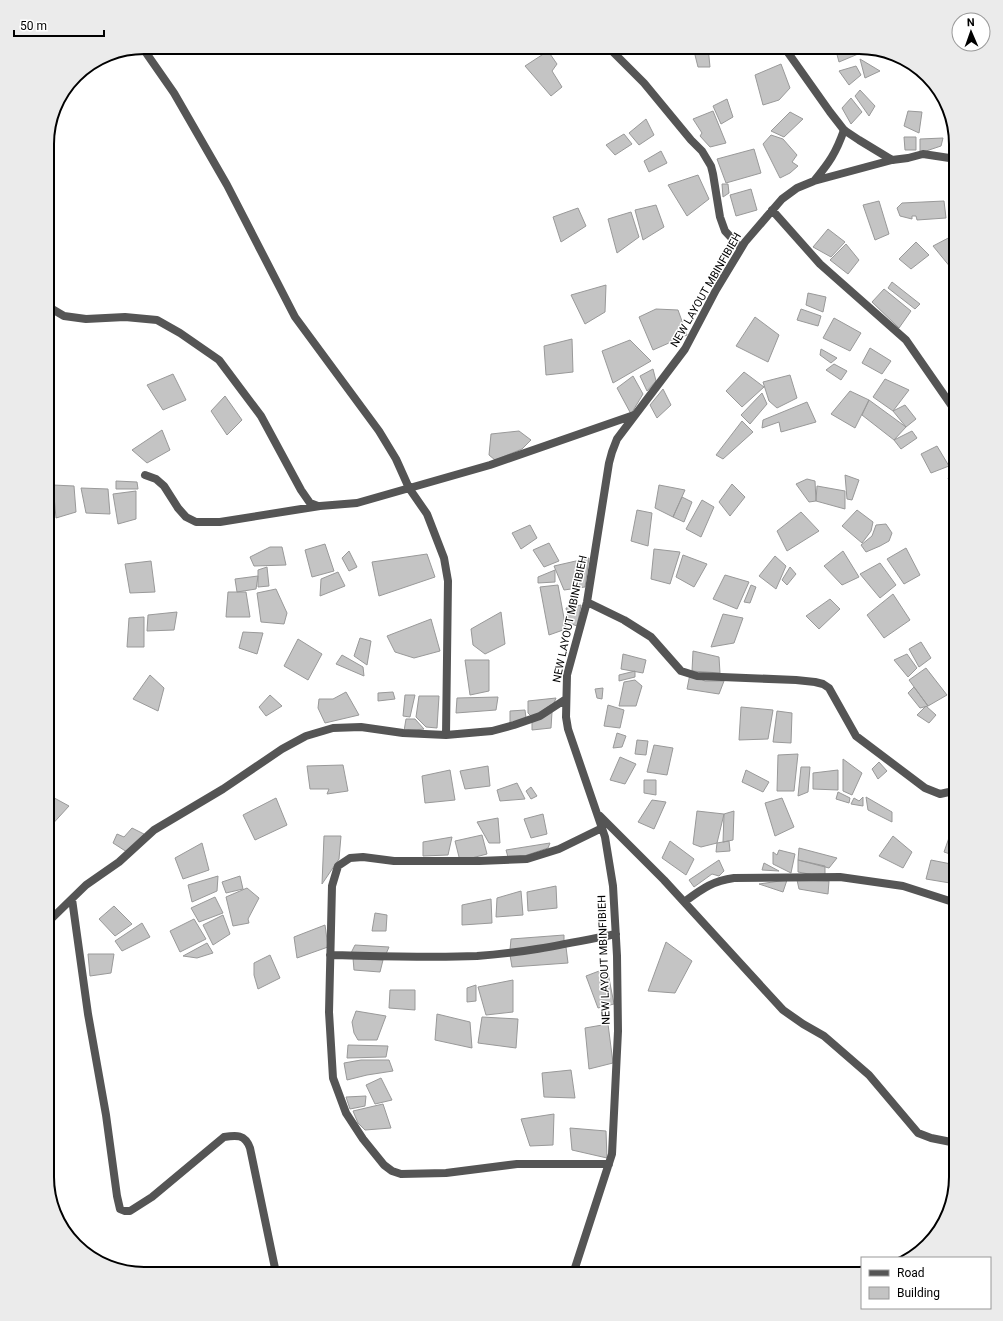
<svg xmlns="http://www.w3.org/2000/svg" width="1003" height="1321" font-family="Roboto,sans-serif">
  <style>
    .building { fill: #c4c4c4; stroke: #999 }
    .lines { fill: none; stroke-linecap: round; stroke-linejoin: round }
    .minor { stroke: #555; stroke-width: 8 }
    .tertiary { stroke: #555; stroke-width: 8 }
    .labels { text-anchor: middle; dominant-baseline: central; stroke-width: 3; stroke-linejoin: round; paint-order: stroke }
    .street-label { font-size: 11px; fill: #000; stroke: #fff }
    .rim { fill: none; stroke: #000; stroke-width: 2 }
  </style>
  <rect width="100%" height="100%" fill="#fff"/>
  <path class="building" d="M704,47H708L710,67H698L694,51Z
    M835,47H866L870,49L839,62Z
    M548,51L557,64L552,71L562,87L551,96L525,66Z
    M860,59L880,71L865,78Z
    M781,64L790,88L779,100L763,105L755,75Z
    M856,66L861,75L849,85L839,71Z
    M860,90L875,106L869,116L855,96Z
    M851,98L862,112L851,124L842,108Z
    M727,99L733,117L721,124L713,106Z
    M713,111L726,143L710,147L700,136L702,133L693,119Z
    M908,111L922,112L919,133L904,126Z
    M790,112L803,119L784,137L771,131Z
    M646,119L654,135L639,145L629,133Z
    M624,134L632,144L615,155L606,145Z
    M771,135L783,139L797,155L792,162L798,166L790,173L780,178L763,144Z
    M904,137H916V150H905Z
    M943,138L941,146L920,153V139Z
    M754,149L761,173L726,183L717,159Z
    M661,151L667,163L649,172L644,161Z
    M698,175L709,199L687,216L668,185Z
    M722,184H728L729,193L723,197Z
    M751,189L757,210L736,216L730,195Z
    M879,201L889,234L875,240L863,205Z
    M944,201L946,218L917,220L916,216H912V219L900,216L897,208L902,203Z
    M656,205L664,227L643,240L635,210Z
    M578,208L586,226L561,242L553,217Z
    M631,212L639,237L617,253L608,219Z
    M828,229L845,242L831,257L813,247Z
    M956,234V266L951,268L933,246Z
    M916,242L929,255L911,269L899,259Z
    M846,244L859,260L848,274L830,260Z
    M892,282L920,304L915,309L888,288Z
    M606,285L605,312L585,324L571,295Z
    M884,289L911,311L899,328L872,302Z
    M808,293L826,297L823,312L806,305Z
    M956,297V317L952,315L949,300Z
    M656,309L678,310L687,335L653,350L639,317Z
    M801,309L821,316L818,326L797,320Z
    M755,317L779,335L768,362L736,346Z
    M834,318L861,333L850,351L823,338Z
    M572,339L573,372L546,375L544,346Z
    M630,340L651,361L613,383L602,351Z
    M870,348L891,361L882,374L862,363Z
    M821,349L837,358L831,363L820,355Z
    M956,363V375L951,366Z
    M834,364L847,371L841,380L826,370Z
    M653,369L656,381L647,391L640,376Z
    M744,372L764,387L742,407L726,391Z
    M173,374L186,400L163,410L147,385Z
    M790,375L797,398L777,408L769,401L763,382Z
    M633,376L643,394L631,414L617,388Z
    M885,379L909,390L893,411L873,397Z
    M663,389L671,405L657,418L650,405Z
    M850,391L869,400L855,428L831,414Z
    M762,393L767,404L750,424L741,415Z
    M225,396L242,420L227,435L211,411Z
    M869,400L906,427L894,440L862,415Z
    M807,402L816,422L781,432L779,422L762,428L763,420Z
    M905,405L916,419L906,427L893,411Z
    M742,421L753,432L723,459L716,455Z
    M162,430L170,450L147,463L132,450Z
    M519,431L531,440L522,449L495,460L489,455L491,434Z
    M912,431L917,438L901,449L894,440Z
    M937,446L949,466L931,473L921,454Z
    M956,474V497L948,478Z
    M845,475L859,480L852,500L847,499Z
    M807,479L815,481L816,501L809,502L796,484Z
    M116,481L137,482L138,489H116Z
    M732,484L745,497L730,516L719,502Z
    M53,485L74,486L76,512L56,518Z
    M659,485L685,490L673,517L655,508Z
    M817,486L845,491V509L816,501Z
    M81,488L108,489L110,514L86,513Z
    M136,491V519L118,524L113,494Z
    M682,497L692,502L684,522L673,517Z
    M702,500L714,507L701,537L686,529Z
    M637,510L652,513L648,546L631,541Z
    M857,510L873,522L871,531L862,543L842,526Z
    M801,512L819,531L787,551L777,531Z
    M886,524L892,533L889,541L880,546L866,552L861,545L872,536L876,525Z
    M530,525L537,538L521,549L512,533Z
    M549,543L559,561L544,567L533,550Z
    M325,544L334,571L312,577L305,550Z
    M270,547H282L286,565L254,566L250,557Z
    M906,548L920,575L904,584L887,559Z
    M654,549L680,552L670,584L651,579Z
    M349,551L357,567L349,571L342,558Z
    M843,551L859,577L842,585L824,566Z
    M427,554L435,577L379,596L372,562Z
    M683,555L707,564L694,587L676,577Z
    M775,556L786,566L776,589L759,576Z
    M589,558L585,587L564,590L554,566Z
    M151,561L155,592L130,593L125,564Z
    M880,563L896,585L880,598L860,574Z
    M267,567L269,586L258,587V570Z
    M790,567L796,574L787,585L782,580Z
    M555,570V582L538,583V577Z
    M338,572L345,586L320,596L321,579Z
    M725,575L749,582L737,609L713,599Z
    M258,576L256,589L237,592L235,579Z
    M558,585L566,629L549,635L540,587Z
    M751,585L756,587L750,603L744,602Z
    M276,589L287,613L284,624L261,622L257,593Z
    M228,592H246L250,617H226Z
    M893,594L910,620L884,638L867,615Z
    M830,599L840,609L819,629L806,616Z
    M581,605L577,626L569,623L566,608Z
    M177,612L174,630L147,631L148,615Z
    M501,612L505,644L485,654L473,645L471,629Z
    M723,614L743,618L734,643L711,647Z
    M144,617V647H127L129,618Z
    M431,619L440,651L414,658L395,652L387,636Z
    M243,632L263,633L257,654L239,648Z
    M360,638L371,641L367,665L354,656Z
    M298,639L322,654L308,680L284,666Z
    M921,642L931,658L919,667L909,649Z
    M693,651L719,657L720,673L692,671Z
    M623,654L646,660L643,673L621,669Z
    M907,654L917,668L908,677L894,660Z
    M342,655L363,667L364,676L336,664Z
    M465,660H489V691L470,695Z
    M926,668L947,695L928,706L909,680Z
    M635,671V677L619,681V675Z
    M690,674L705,681H724L719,694L687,689Z
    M150,675L164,688L158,711L133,699Z
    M635,680L642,686L636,706H619L624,682Z
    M914,687L928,706L920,708L908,693Z
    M603,688L602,699L597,698L595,689Z
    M346,692L359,715L325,723L318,708L319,699H333Z
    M393,692L395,699L378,701V693Z
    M270,695L282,706L266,716L259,707Z
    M405,695H415L410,717L403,716Z
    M419,696H439L437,728L426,727L416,717Z
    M498,697L496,710L456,713L457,698Z
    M556,698L554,703L532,717L528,713V701Z
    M608,705L624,710L620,728L604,726Z
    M926,706L936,715L929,723L917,715Z
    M741,707L773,710L768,739L739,740Z
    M525,710L526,718L510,725V711Z
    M777,711L792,713L791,743L773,742Z
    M552,712L551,728L532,730V721Z
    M406,719H415L424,729L404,731Z
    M617,733L626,736L622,747L613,748Z
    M637,740L648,741L646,755L635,754Z
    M654,745L673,748L667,775L647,772Z
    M798,754L794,791H777L778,755Z
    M620,757L636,764L625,784L610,780Z
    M843,759L862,773L852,795L843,791Z
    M879,762L887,771L878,779L872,769Z
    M343,765L348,791L327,794L329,789H310L307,766Z
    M488,766L490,786L465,789L460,771Z
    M801,767H810L808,792L798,796Z
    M450,770L455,800L425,803L422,776Z
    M746,770L769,782L763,792L742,782Z
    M838,770V790L813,789V773Z
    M644,780H656V795L644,793Z
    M517,783L525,799L500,801L497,790Z
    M531,787L537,796L531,799L526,791Z
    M838,792L850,798L849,803L836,799Z
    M47,794L69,806L48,829L47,828Z
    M863,797V806L851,804L854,798L859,801Z
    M866,797L892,812V822L868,810Z
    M276,798L287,825L255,840L243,815Z
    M782,798L794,827L775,836L765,803Z
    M652,800L666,802L654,829L638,822Z
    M697,811L724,814L717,843L701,847L693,844Z
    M734,811L733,840L723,842L724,814Z
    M543,814L547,834L531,838L524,819Z
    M498,818L500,843H489L477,822Z
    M132,828L144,834L127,852L113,843L117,834L124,837Z
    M951,832L956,834V856L944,852Z
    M482,835L487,854L460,861L455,841Z
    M324,836H341L339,859L322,884Z
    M893,836L912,852L903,868L879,856Z
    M452,837L448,855L423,856V842Z
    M670,841L694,859L686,875L662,858Z
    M729,841L730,851L716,852L717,843Z
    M202,843L209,870L183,879L175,858Z
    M550,843L548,848L524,856L508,857L506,850Z
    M799,848L837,858L829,868L798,860Z
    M779,850L795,854L791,873L773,864V852L777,855Z
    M719,860L724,871L719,876L712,874L694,887L689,880Z
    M798,860L825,866V877L798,872Z
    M931,860L956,865V884L926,879Z
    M764,863L779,871L762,870Z
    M218,876L217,891L192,902L188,885Z
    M240,876L243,889L226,893L222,882Z
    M787,880L783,892L759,884Z
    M797,880L829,881L828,894L799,889Z
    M556,886L557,908L528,911L527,892Z
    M247,888L259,898L248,919L249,923L233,926L226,897Z
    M521,891L523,915L496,917L497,898Z
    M215,897L223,913L199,922L191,908Z
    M491,899L492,923L462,925V905Z
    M114,906L132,924L115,936L99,919Z
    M375,913L387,915L386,931H372Z
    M223,915L230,934L213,945L203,925Z
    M194,919L206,939L180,952L170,931Z
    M142,923L150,937L122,951L115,941Z
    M325,925L328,947L297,958L294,937Z
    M564,935V942L510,950L511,939Z
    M666,942L692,961L675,993L648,991Z
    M207,943L213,953L197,958L183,956Z
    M355,945L389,947L386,954L351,953Z
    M566,947L568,963L512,967L510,955Z
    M88,954H114L111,973L90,976Z
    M270,955L280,978L258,989L254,975V963Z
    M353,958L383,960L380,972L354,970Z
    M607,968L614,1004L598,1008L586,976Z
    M513,980V1012L486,1015L478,987Z
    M476,985V1001L467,1002V988Z
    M390,990H415V1010L389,1008Z
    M356,1011L386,1016L377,1040H358L354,1033L352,1022Z
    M437,1014L470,1022L472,1048L435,1040Z
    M482,1017L518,1019L516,1048L478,1043Z
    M608,1024L613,1063L589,1069L585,1028Z
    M348,1045L388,1046L386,1057L347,1058Z
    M361,1060H389L393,1071L367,1075L347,1080L344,1063Z
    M571,1070L575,1098L544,1097L542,1073Z
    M381,1078L392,1100L375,1104L366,1085Z
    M366,1096L365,1106L350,1109L346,1097Z
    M383,1104L391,1128L365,1130L358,1123L353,1111Z
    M554,1114L553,1145L530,1146L521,1119Z
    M570,1128L606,1131L607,1158L572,1150Z"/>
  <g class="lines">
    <path class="minor" d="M142,47L174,93L227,185L295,317L379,431L396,459L409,488L427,514L444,558L448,581L446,735
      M608,47L644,83L691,140L702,151L711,166L713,174L720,217L725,231L741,248
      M814,181C829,163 836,153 844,130
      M772,210L820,264L906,340L956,412
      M47,306L64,316L86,319L125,317L157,320L180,333L219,360L261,416L301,490L310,503L318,506
      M145,475L156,479L164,486L178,508L186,517L196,522H220L320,506L357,503L490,465L634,415
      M587,602L624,620L651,637L681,671L697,676L796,680L815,682L823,684L829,688L856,736L925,788L940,794L949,792L956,789
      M600,816L664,880L783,1010L803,1024L824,1036L869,1075L918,1133L931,1138L956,1143
      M602,828L559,849L527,859L479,861H394L363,857L350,858L338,866L332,886L329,1012L333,1078L346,1113L363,1139L384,1165L392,1171L401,1174L446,1173L517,1164H609
      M72,899L88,1014L106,1115L117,1196L120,1209L125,1211H130L152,1197L224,1137C236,1135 245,1134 250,1148L276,1273
      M684,902C702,889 712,881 734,878L840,877L903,886L956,903
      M47,923L86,885L119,862L154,830L223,789L282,749L306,736L333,728L361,727L403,733L446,735L492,731L514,725L540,716L566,699
      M330,955C379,956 428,958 477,956C524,953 570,943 616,934
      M573,1274L612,1154L618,1031L617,956L613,886L605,837L568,729L566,717L567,675L587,602L609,463L612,452L617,439L685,349L716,290L745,242L782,199L797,188L814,181L892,160"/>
    <path class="tertiary" d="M784,47L830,112L844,130L859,140L892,160L908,158L923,154L956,159"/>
  </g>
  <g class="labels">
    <g class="street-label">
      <text transform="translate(706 290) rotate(-60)">NEW LAYOUT MBINFIBIEH</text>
      <text transform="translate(570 619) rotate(-78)">NEW LAYOUT MBINFIBIEH</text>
      <text transform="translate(604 960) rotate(-92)">NEW LAYOUT MBINFIBIEH</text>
    </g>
  </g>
  <path d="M0 0H1003V1321H0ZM144 54H859A90 90 0 0 1 949 144V1177A90 90 0 0 1 859 1267H144A90 90 0 0 1 54 1177V144A90 90 0 0 1 144 54Z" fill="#ebebeb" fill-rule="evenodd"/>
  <path class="rim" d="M144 54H859A90 90 0 0 1 949 144V1177A90 90 0 0 1 859 1267H144A90 90 0 0 1 54 1177V144A90 90 0 0 1 144 54Z"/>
  <rect x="861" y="1257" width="130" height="52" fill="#ffffff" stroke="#999999"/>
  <rect x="869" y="1270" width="20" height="6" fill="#555555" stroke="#999999"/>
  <text x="897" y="1277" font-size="12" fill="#000000">Road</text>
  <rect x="869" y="1287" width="20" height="12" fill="#c4c4c4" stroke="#999999"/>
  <text x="897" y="1297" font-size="12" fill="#000000">Building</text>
  <g transform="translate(971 32) rotate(358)"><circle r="19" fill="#ffffff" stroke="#999999"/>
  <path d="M0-3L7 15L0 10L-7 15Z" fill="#000000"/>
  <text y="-6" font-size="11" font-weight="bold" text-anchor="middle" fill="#000000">N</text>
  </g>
  <path d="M14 30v6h90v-6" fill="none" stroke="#000000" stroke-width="2"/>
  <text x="20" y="30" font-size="12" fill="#000000" stroke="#ffffff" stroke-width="3" paint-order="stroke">50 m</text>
</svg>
